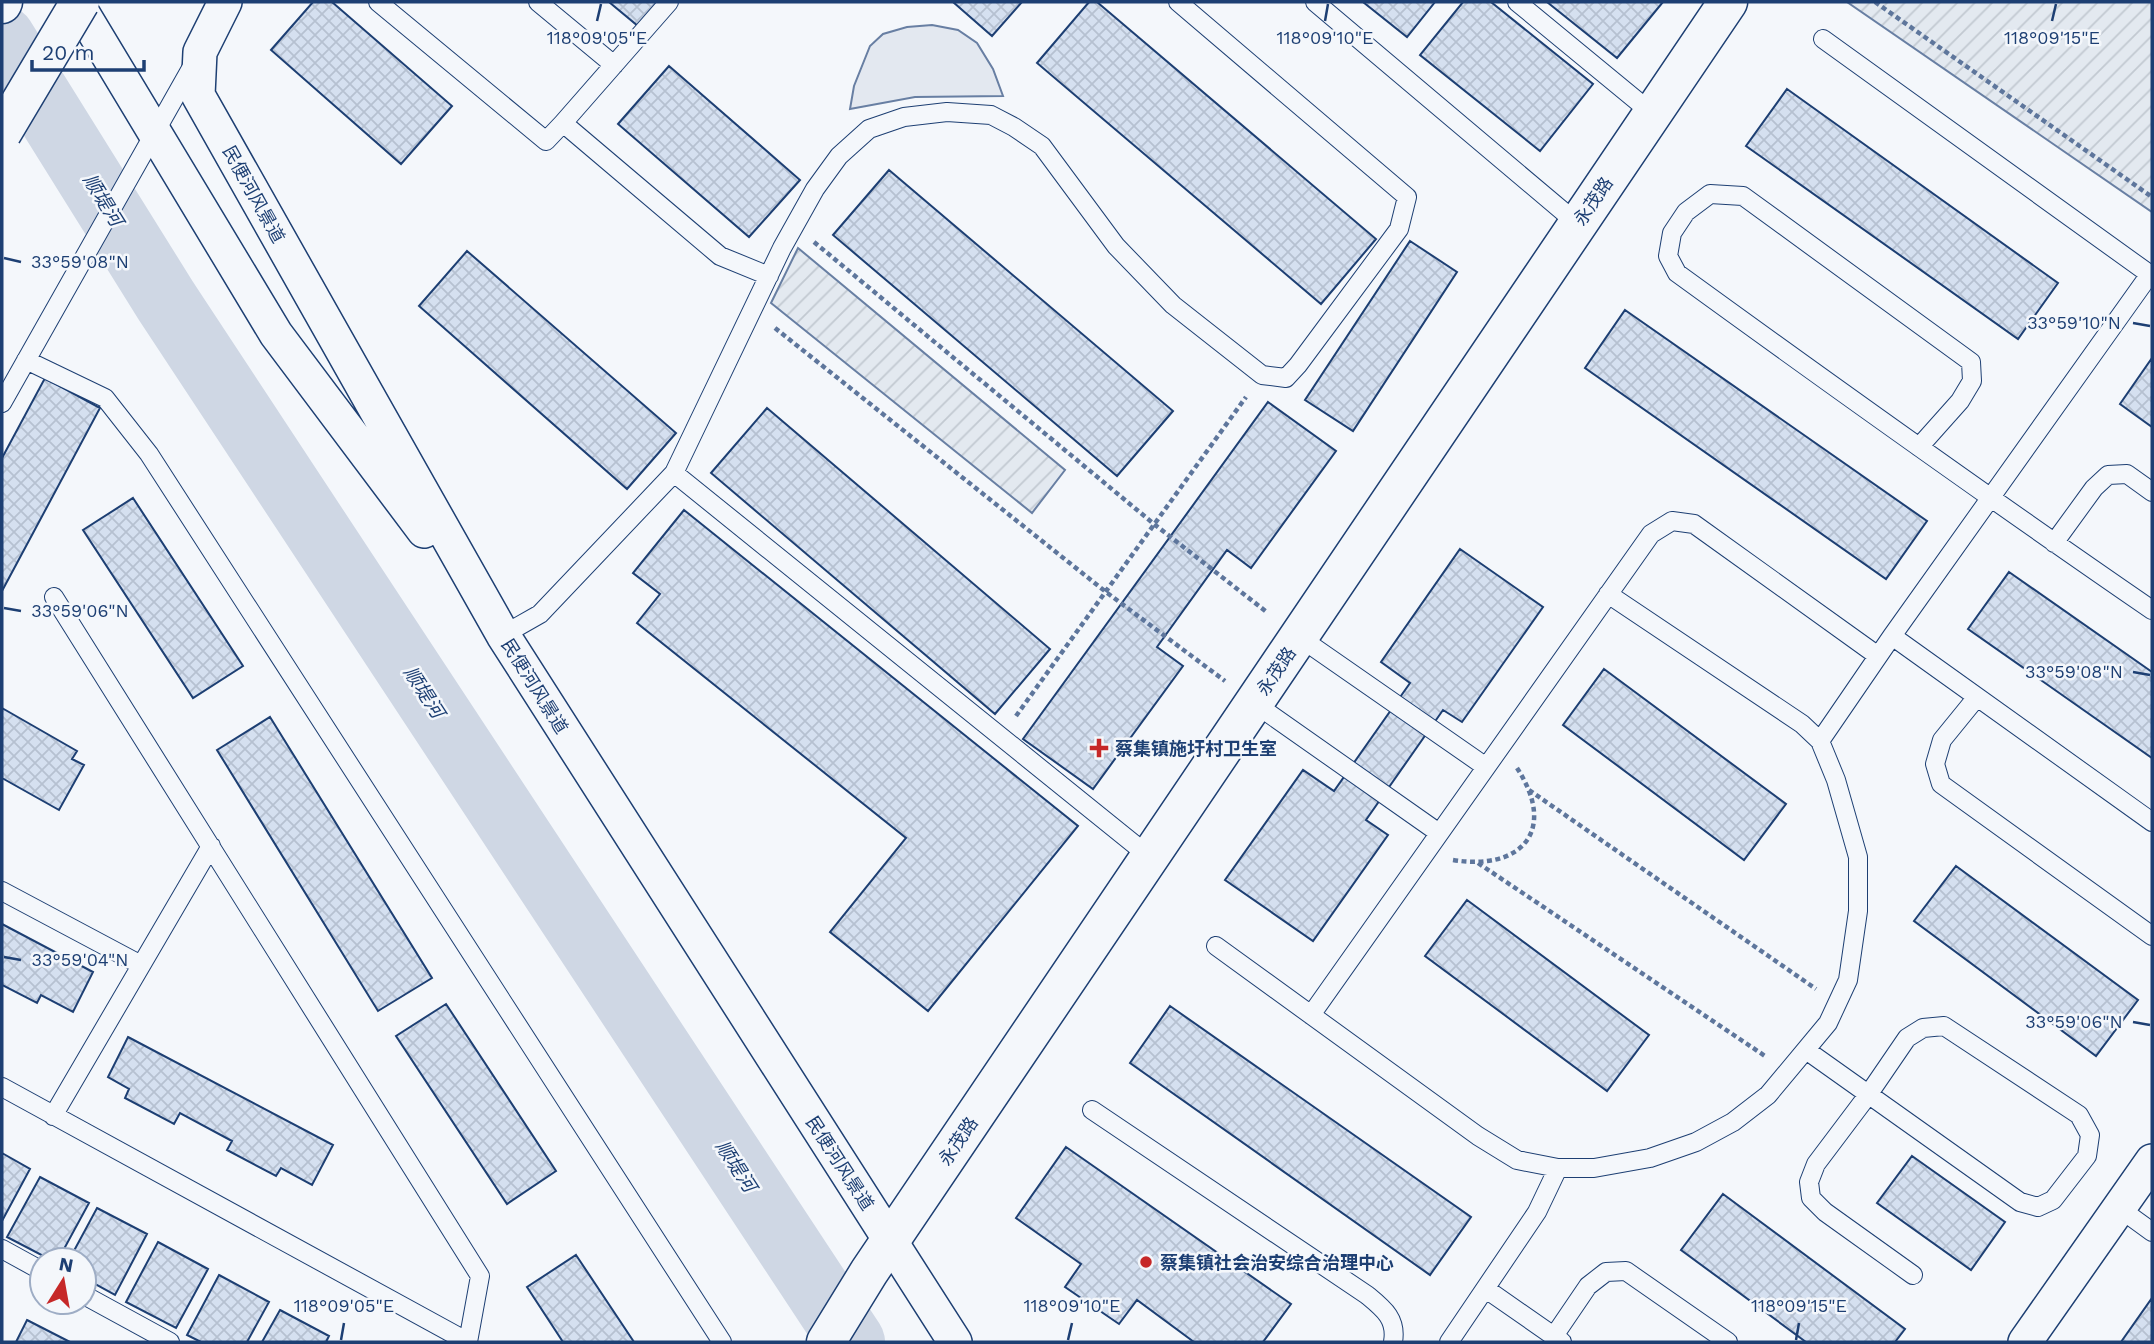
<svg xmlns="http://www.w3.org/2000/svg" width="2154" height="1344" font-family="'Work Sans','Noto Sans SC',sans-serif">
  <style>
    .garden { fill: url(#garden-furrows); stroke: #687fa3; stroke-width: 2 }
    .parking { fill: #e3e8f0; stroke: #687fa3; stroke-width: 2 }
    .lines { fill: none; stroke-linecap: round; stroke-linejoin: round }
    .river { stroke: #cfd7e4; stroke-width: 66 }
    .building { fill: url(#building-cross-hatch); stroke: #1d3f73; stroke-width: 2 }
    .lane-casing { stroke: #1d3f73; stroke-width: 20 }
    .street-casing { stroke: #1d3f73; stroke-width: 36 }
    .secondary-casing { stroke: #1d3f73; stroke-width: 41 }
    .primary-casing { stroke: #1d3f73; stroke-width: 41 }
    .path { stroke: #5e769c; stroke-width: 4.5; stroke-dasharray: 5 3.5; stroke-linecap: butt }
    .lane { stroke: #f4f7fb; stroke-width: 18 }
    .street { stroke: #f4f7fb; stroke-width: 33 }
    .secondary { stroke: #f4f7fb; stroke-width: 38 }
    .primary { stroke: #f4f7fb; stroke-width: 38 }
    .primary-bridge-casing { stroke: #1d3f73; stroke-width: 41; stroke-linecap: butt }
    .primary-bridge { stroke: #f4f7fb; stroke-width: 38 }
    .ticks { fill: none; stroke: #1d3f73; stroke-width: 2.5 }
    .poi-dot { fill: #c62828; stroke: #f4f7fb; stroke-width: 2.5 }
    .labels { text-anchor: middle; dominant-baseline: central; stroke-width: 5; stroke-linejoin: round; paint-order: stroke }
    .street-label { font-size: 18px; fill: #1d3f73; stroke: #f4f7fb }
    .poi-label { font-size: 18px; font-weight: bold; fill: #1d3f73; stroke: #f4f7fb; text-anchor: start }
    .water-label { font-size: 19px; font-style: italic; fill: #1d3f73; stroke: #f4f7fb }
    .ticks-label { font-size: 18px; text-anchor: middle; fill: #1d3f73; stroke: #f4f7fb; stroke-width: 5; stroke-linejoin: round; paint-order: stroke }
  </style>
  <defs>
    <pattern id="garden-furrows" width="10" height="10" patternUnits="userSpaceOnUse" patternTransform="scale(1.75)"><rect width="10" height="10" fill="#e3e9f0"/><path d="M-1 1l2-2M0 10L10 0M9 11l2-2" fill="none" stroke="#c2c9d1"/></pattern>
    <pattern id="building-cross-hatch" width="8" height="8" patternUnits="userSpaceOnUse" patternTransform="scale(1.75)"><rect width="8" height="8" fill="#d5e0f0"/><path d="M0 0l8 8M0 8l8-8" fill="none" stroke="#b6c1d1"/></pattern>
  </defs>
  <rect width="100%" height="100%" fill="#f4f7fb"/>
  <path class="garden" d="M1847,2H2152V212Z
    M798,248L1065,470L1032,513L771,303Z"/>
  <path class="parking" d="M932,25L958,30L977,43L993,69L1003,96L915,97L850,109L854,86L870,46L883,34L907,27Z"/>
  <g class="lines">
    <path class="river" d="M2,38L166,301L852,1342"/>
  </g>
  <path class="building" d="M313,2H332L452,106L401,164L271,50Z
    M609,2H660L638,26Z
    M953,2H1022L992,36Z
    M1089,2H1097L1376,239L1321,304L1037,63Z
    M1363,2H1435L1407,37Z
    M1463,2H1491L1593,84L1540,151L1420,55Z
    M1547,2H1663L1617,58Z
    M669,66L800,180L749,237L618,124Z
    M1787,89L2058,283L2018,339L1746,146Z
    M889,170L1173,411L1117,476L833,235Z
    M1410,241L1457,272L1353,431L1305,400Z
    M467,251L676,433L627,489L419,306Z
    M1625,310L1927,521L1886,579L1585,368Z
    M2152,358V427L2120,404Z
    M45,378L100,408L2,591V458Z
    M1268,402L1336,451L1251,568L1227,550L1157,647L1183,666L1093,789L1023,739Z
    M767,408L1050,649L995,714L711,473Z
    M133,498L243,666L193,698L83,530Z
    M684,510L1078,826L928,1011L830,932L906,838L637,623L660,594L633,573Z
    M1460,549L1543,607L1462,722L1443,710L1366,820L1388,835L1313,941L1225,880L1303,770L1334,791L1410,683L1381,662Z
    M2009,572L2152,672V758L1968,629Z
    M1604,669L1786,804L1744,860L1563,725Z
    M2,708L77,751L72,759L84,765L59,810L2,778Z
    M270,717L432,978L378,1011L217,750Z
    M1956,866L2138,1000L2096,1056L1914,921Z
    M1467,900L1649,1035L1607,1091L1425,956Z
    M2,924L93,972L73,1012L41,995L37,1003L2,985Z
    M446,1004L556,1171L507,1204L396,1036Z
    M1170,1006L1471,1217L1430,1275L1130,1063Z
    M128,1037L333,1145L312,1185L281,1168L276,1176L227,1150L232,1141L180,1113L174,1124L125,1098L129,1089L108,1077Z
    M1066,1147L1291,1304L1263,1342H1194L1137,1300L1119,1324L1065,1287L1081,1264L1016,1218Z
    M2,1153L30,1169L2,1221Z
    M1912,1156L2005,1222L1971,1270L1877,1203Z
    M40,1177L89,1203L58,1260H51L7,1237Z
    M1723,1194L1905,1329L1895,1342H1806L1681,1250Z
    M97,1208L147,1234L115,1295L84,1278V1260H69Z
    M158,1242L208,1269L176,1328L126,1302Z
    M576,1255L634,1342H563L527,1287Z
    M219,1275L269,1302L247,1342H201L187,1335Z
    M2152,1298V1342H2121Z
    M280,1310L329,1336L326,1342H262Z
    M27,1320L70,1342H16Z"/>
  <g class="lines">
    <g class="lane-casing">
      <path id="lane" d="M378,2L546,141L563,123
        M538,2L614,65
        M669,2L563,123L720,256L769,276
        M1315,2L1578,224
        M1517,2L1653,114
        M1823,39L2152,276
        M26,360L105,398L149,454L722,1342
        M2,403L193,65
        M1919,447L1960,401L1972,381L1971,362L1743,196L1710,194L1686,212L1672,233L1668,256L1677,273C1834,387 1992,500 2152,610
        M674,473L1150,857
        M2054,543L2094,488L2108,475L2127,474L2152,492
        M54,597L480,1276L468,1342
        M503,635L540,614L674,473L782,248L815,189L839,156L869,129L904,117L947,112L991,115L1014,127L1042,146L1116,246L1173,305L1262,375L1286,378L1298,365L1399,229L1407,197L1178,2
        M1892,636L2152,822
        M1299,637L1486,767
        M1977,697L1942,740L1935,764L1941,784L2152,936
        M1254,703L1439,833
        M1820,741L1892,636L2150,274
        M2,891L141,965
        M1216,946L1478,1136L1517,1160L1558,1168H1594L1650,1158L1696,1142L1733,1122L1768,1095L1828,1023L1848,980L1858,911V857L1836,780L1820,741L1802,724L1608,594
        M1311,1015L1651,534L1672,521L1694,524L1878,656
        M1806,1050L2020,1202L2038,1207L2053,1200L2087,1156L2090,1135L2079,1115L1944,1026L1923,1028L1907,1038L1868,1095L1816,1164L1809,1182L1811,1198L1825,1212L1913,1275
        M2,1087L468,1342
        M1092,1110L1367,1295C1384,1309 1397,1319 1393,1342
        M53,1116L211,846
        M2119,1208L2152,1232
        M2,1249L42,1271
        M1486,1289L1562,1342
        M84,1295L170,1342
        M1554,1336L1588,1286L1606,1272L1626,1271L1728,1342
        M1449,1342L1537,1212L1558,1168"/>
    </g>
    <g class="street-casing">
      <path id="street" d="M76,2L276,334L424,531
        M225,2L200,52L198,95L503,635L955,1342
        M2025,1342L2152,1161"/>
    </g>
    <g class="secondary-casing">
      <path id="secondary" d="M826,1342L869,1272L1728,2"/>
    </g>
    <g class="primary-casing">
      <path id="primary" d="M2,4L3,2"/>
    </g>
    <path class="path" d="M1875,2L2152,197
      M814,242L1154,524L1268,613
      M775,328L1106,592L1225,681
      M1016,716L1246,397
      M1529,790L1816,989
      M1453,860C1521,871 1558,831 1517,768
      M1478,863L1765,1056"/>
    <use href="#lane" class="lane"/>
    <use href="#street" class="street"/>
    <use href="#secondary" class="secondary"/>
    <use href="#primary" class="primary"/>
    <g class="primary-bridge-casing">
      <path id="primary-bridge" d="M2,133L80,2"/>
    </g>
    <use href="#primary-bridge" class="primary-bridge"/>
  </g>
  <path class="ticks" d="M597,21L601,4M1325,21L1328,4M2052,21L2056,4M4,258L21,262M2133,323L2150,326M4,608L21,611M2133,672L2150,675M4,957L21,960M2133,1022L2150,1025M341,1340L344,1323M1068,1340L1072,1323M1796,1340L1799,1323"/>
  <g class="poi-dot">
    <path d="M1095.5 737.5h7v7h7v7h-7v7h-7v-7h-7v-7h7z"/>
    <circle cx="1146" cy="1262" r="7"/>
  </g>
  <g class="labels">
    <g class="street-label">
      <text transform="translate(254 194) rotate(61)">民便河风景道</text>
      <text transform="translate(1593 201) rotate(-56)">永茂路</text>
      <text transform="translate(1276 671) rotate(-56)">永茂路</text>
      <text transform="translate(535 686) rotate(58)">民便河风景道</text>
      <text transform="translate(958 1141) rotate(-56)">永茂路</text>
      <text transform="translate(840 1163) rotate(57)">民便河风景道</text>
    </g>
    <g class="poi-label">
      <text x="1115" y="748">蔡集镇施圩村卫生室</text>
      <text x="1160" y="1262">蔡集镇社会治安综合治理中心</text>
    </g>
    <g class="water-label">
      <text transform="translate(103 200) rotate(58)">顺堤河</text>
      <text transform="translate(424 692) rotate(57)">顺堤河</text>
      <text transform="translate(736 1166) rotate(57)">顺堤河</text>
    </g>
  </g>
  <g class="ticks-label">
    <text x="597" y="44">118°09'05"E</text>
    <text x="1325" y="44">118°09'10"E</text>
    <text x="2052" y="44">118°09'15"E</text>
    <text x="80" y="268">33°59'08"N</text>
    <text x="2074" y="329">33°59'10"N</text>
    <text x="80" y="617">33°59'06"N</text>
    <text x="2074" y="678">33°59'08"N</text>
    <text x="80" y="966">33°59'04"N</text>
    <text x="2074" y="1028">33°59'06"N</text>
    <text x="344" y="1312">118°09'05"E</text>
    <text x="1072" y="1312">118°09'10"E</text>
    <text x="1799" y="1312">118°09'15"E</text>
  </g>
  <rect width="2154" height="1344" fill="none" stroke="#1d3f73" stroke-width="7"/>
  <g transform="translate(63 1281) rotate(11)"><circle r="33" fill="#f4f7fb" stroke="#9eadc5" stroke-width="2"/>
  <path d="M0-5L12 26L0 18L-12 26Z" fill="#c62828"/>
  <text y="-10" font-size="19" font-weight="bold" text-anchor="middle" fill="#1d3f73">N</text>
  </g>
  <path d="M32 60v10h112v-10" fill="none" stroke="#1d3f73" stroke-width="3.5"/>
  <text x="42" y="60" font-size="21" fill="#1d3f73" stroke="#f4f7fb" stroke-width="5" paint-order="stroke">20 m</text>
</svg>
